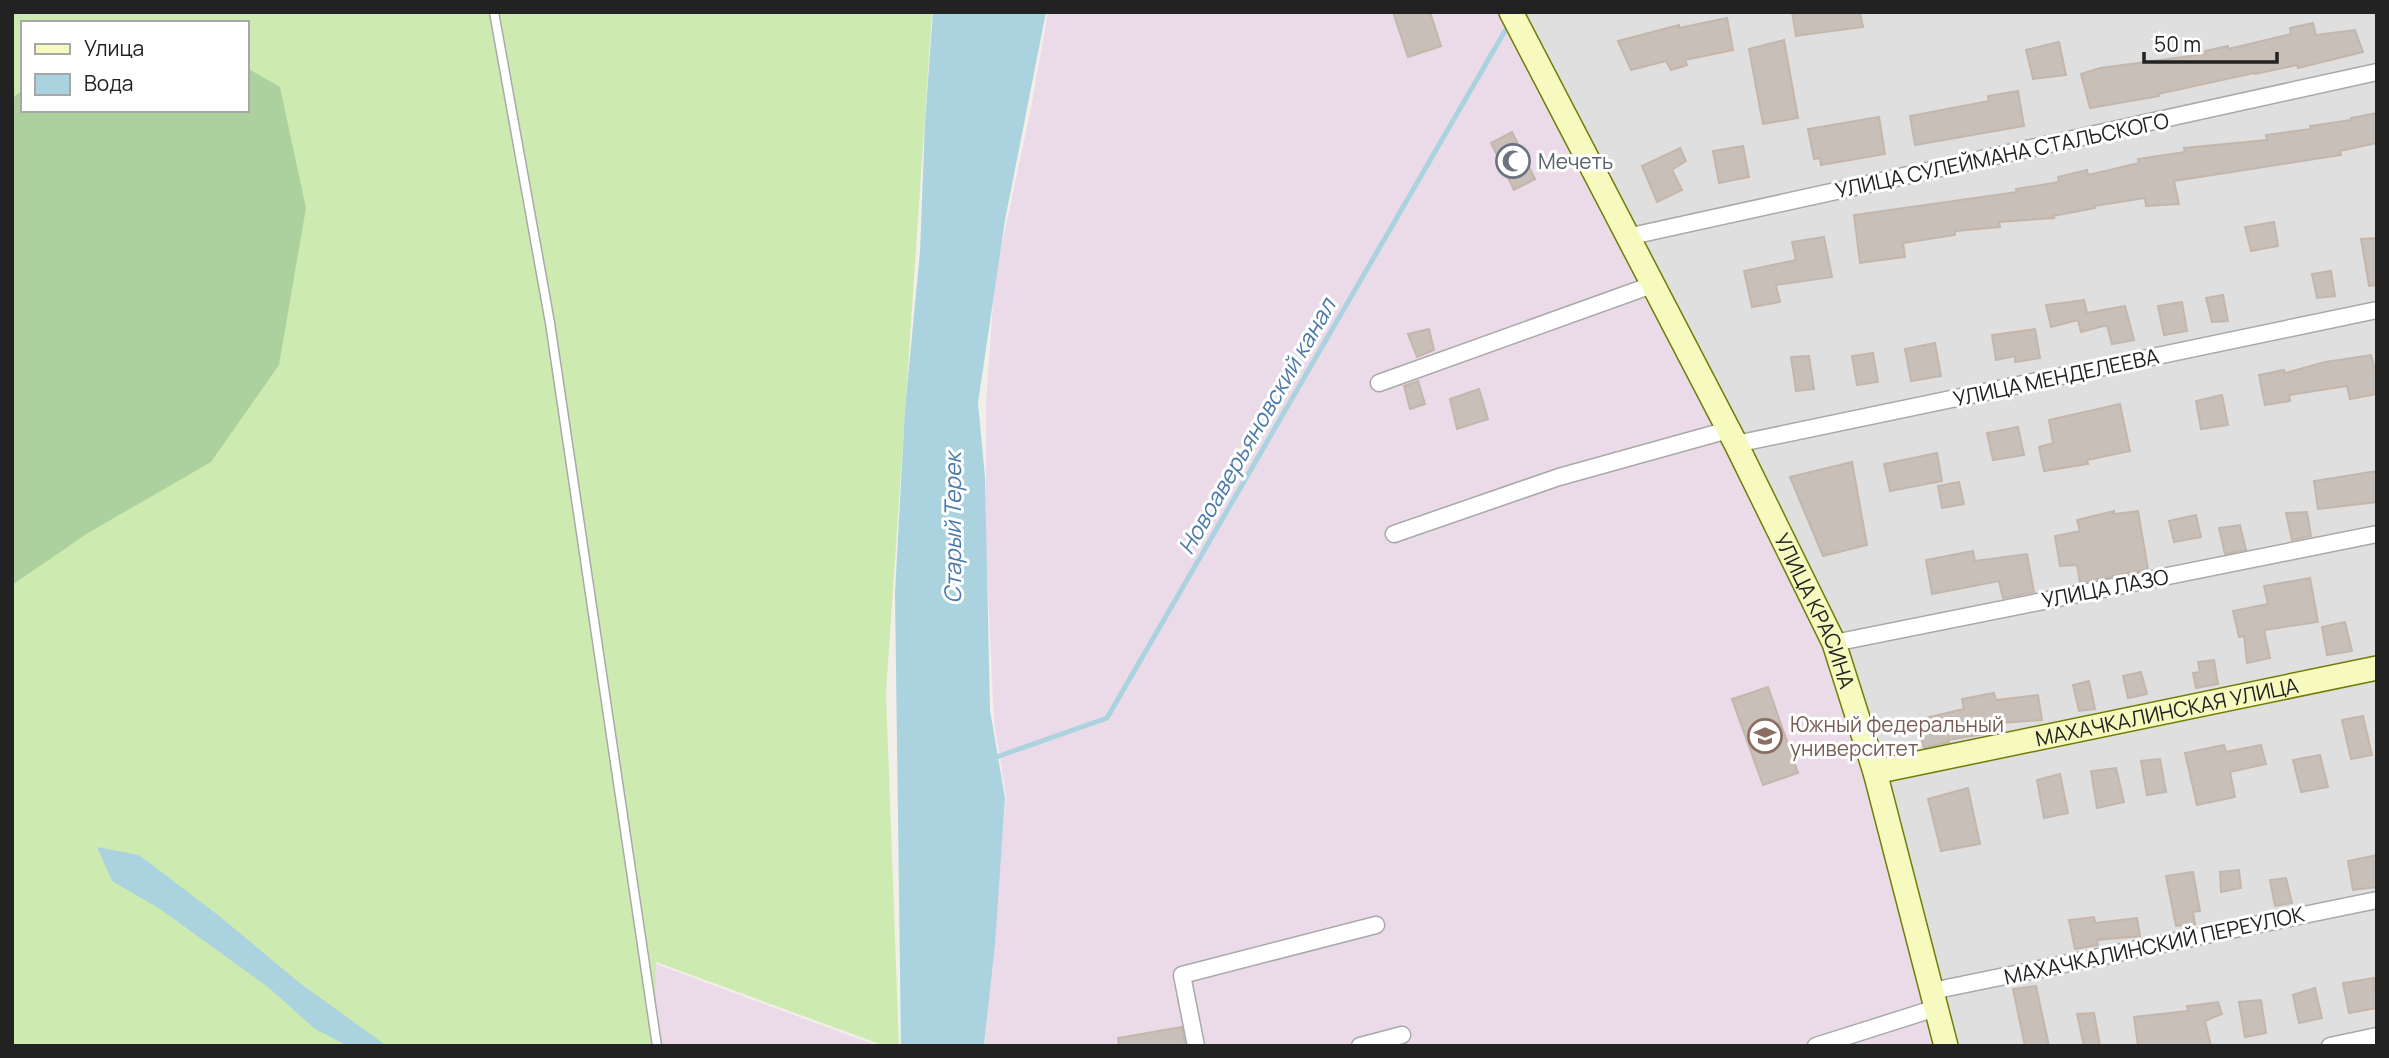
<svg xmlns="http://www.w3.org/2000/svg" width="2389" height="1058" font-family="Manrope,sans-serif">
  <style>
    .residential { fill: #e0dfdf }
    .industrial { fill: #ebdbe8 }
    .grass { fill: #cdebb0; fill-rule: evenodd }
    .forest { fill: #add19e }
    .water { fill: #aad3df }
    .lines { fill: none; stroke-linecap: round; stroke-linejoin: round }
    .stream { stroke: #aad3df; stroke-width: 5 }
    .building { fill: #c7bfb8; stroke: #c4b6ab; stroke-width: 2 }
    .lane-casing { stroke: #a9a9a9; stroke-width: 11 }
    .street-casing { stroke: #a9a9a9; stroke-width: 19 }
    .secondary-casing { stroke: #707d05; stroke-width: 26 }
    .lane { stroke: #fff; stroke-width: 8 }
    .street { stroke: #fff; stroke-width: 16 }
    .secondary { stroke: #f7fabf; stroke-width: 23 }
    .labels { text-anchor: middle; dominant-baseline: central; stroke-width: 6; stroke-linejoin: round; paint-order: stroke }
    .street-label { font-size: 21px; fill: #222; stroke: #fff }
    .worship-label { font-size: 21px; fill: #5b616d; stroke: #fff; text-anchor: start }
    .education-label { font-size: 21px; fill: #785e54; stroke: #fff; text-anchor: start }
    .water-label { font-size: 23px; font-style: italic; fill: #4a7aab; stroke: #fff }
  </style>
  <rect width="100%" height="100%" fill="#f2efe9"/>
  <path class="residential" d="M1511,12H2377V1046H1945Z"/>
  <path class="industrial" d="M1048,12H1511L1842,671L1941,1046H985L1006,795L994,722L986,549V403L995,276L1030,113Z
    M656,964L878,1046H656Z"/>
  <path class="grass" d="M12,12H932L886,693L899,1046H885L656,962V1046H12ZM23,23H247V110H23Z"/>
  <path class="forest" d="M247,68L280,87L306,208L279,365L211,462L88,533L12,585V98L23,90V110H247Z"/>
  <path class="water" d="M933,12H1046L1005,220L978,403L985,477L990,710L1005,798L995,944L984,1046H901L895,593L905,409L920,252L925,122Z
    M97,847L139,855L218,915L301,984L387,1046H348L315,1029L268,987L160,909L112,881Z"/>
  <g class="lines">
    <path class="stream" d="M991,759L1107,718L1509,24"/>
  </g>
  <path class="building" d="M1393,12H1430L1441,46L1408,57Z
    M1792,12H1860L1863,27L1796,36Z
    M1727,18L1733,50L1685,60L1687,65L1671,70L1666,61L1631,70L1618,41L1679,25V28Z
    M2313,23L2316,35L2355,30L2363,52L2298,68L2297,65L2255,74L2254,73L2158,94L2159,96L2090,108L2081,74L2100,68L2206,54L2205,51L2228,46V49L2291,34L2290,28Z
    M1784,40L1798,118L1763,124L1749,49Z
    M2059,42L2066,75L2033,79L2026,50Z
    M2018,91L2024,126L1915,145L1910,116L1989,101L1988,96Z
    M2377,113V143L2340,151L2341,155L2174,181L2179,204L2146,206L2145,198L2094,206L2095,208L2053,216L2054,218L1999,222L2000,227L1955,231V235L1903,243L1905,257L1860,263L1854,215L2017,192L2016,189L2059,182L2058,177L2087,170L2088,175L2139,163L2138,159L2185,152L2184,148L2267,140L2266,135L2311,129L2310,126L2351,120V118Z
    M1879,117L1885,154L1821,165L1820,158L1814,159L1808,129Z
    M1512,132L1535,179L1514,190L1491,143Z
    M1743,146L1749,177L1719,183L1713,151Z
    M1680,148L1686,161L1672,170L1682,190L1657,202L1642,166Z
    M2274,222L2278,246L2251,251L2245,227Z
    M1824,237L1832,277L1776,285L1780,302L1752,307L1744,271L1796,260L1792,242Z
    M2377,238V285L2369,286L2361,239Z
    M2331,271L2335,296L2317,298L2312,274Z
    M2223,295L2228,321L2212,322L2206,298Z
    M2084,300L2087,313L2125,306L2134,340L2112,344L2107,325L2081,332L2078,320L2051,327L2046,305Z
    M2182,302L2187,331L2164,335L2158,306Z
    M1429,329L1434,350L1417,357L1408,334Z
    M2035,329L2040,358L2015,362V356L1996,360L1992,335Z
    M1935,343L1941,376L1911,381L1905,349Z
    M1873,353L1878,382L1857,385L1852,356Z
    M2371,355L2377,377V394L2350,399L2347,386L2289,395L2290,401L2265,405L2259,375L2284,370L2285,373L2325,362Z
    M1809,356L1814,389L1796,391L1791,357Z
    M1418,381L1425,404L1410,409L1404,386Z
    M1479,389L1488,419L1457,429L1450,399Z
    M2222,395L2228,425L2201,429L2196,401Z
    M2120,404L2130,451L2087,460L2088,464L2044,471L2039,447L2053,443L2049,420Z
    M2018,427L2024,455L1993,460L1987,433Z
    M1937,453L1942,481L1890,491L1884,464Z
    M1852,462L1867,545L1823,556L1790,477Z
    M2377,471V502L2318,509L2314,481Z
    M1959,482L1964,504L1942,508L1938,486Z
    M2114,511V514L2138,511L2148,569L2080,583L2077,565L2060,566L2055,536L2080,531L2077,520Z
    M2307,512L2311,536L2292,540L2286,513Z
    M2196,515L2201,537L2174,542L2169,521Z
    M2240,525L2246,550L2225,554L2219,528Z
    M1973,551L1975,561L2027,554L2034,592L2003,598L1999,581L1932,594L1926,560Z
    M2310,578L2318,622L2264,630L2270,658L2247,663L2244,636L2239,637L2233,611L2268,604L2264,586Z
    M2345,622L2352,651L2327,655L2322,627Z
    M2214,660L2218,684L2196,688L2193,673L2200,672L2198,662Z
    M2141,672L2147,694L2128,698L2123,676Z
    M2089,681L2095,709L2079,711L2073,685Z
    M1768,687L1798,773L1763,785L1732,699Z
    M1994,693L1996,700L2038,695L2042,720L2001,723L2003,731L1948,740L1949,742L1924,748L1917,720L1964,709L1962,699Z
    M2363,716L2372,755L2351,759L2342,720Z
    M2224,745L2226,752L2261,745L2266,764L2230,772L2235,797L2197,805L2185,753Z
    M2320,755L2328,787L2301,792L2293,760Z
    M2160,759L2166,792L2147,795L2141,761Z
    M2116,768L2124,802L2097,808L2091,771Z
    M2060,774L2068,813L2044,818L2037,780Z
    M1968,788L1980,844L1941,851L1928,799Z
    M2377,855V887L2353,890L2348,861Z
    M2239,870L2241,888L2221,892L2220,872Z
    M2193,872L2200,911L2193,912L2195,924L2176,926L2166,876Z
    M2286,878L2292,903L2275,906L2270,880Z
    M2094,917L2095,923L2137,918L2140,936L2097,940L2098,945L2075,949L2069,920Z
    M2374,978L2377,1008L2349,1013L2343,983Z
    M2036,986L2049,1046H2025L2013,989Z
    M2315,988L2322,1018L2299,1023L2293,995Z
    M2261,1000L2266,1033L2245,1037L2239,1002Z
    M2218,1002L2222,1014L2205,1021L2211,1046H2138L2134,1017L2188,1011L2187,1006Z
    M2094,1013L2100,1046H2084L2077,1014Z
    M1182,1027L1185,1046H1119L1118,1038Z"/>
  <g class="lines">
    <g class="lane-casing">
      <path id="lane" d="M494,12L550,323L657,1046"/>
    </g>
    <g class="street-casing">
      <path id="street" d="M1627,237L2377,72
        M1379,383L1652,285
        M1736,444L2377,310
        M1394,534L1559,477L1728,430
        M1834,643L2377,534
        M1932,991L2377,900
        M1196,1046L1182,975L1376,925
        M1360,1046L1402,1035
        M1816,1046L1936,1008
        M2330,1046L2377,1036"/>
    </g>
    <g class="secondary-casing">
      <g id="secondary">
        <path id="s1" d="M1511,12L1736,444L1834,643L1875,772L1946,1046"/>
        <path id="s2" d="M1875,772L2377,668"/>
      </g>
    </g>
    <use href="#lane" class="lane"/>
    <use href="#street" class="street"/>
    <use href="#secondary" class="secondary"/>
  </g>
  <defs>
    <g id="mosque-ring" transform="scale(1.75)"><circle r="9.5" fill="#fff" stroke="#6b7280" stroke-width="1.5"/><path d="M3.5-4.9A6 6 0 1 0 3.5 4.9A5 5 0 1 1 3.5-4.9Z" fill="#6b7280"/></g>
    <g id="university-ring" transform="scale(1.75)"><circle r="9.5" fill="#fff" stroke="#8d6e63" stroke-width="1.5"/><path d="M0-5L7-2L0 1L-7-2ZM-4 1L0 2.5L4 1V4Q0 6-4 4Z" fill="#8d6e63"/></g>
  </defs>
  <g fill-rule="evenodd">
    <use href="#mosque-ring" x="1513" y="161"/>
    <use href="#university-ring" x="1765" y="736"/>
  </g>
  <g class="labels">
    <g class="street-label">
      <text transform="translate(2002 155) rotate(-12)">УЛИЦА СУЛЕЙМАНА СТАЛЬСКОГО</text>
      <text transform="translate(2056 377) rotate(-12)">УЛИЦА МЕНДЕЛЕЕВА</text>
      <text transform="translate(2105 588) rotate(-11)">УЛИЦА ЛАЗО</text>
      <text stroke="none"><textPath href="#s1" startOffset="672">УЛИЦА КРАСИНА</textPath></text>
      <text stroke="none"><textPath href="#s2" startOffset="298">МАХАЧКАЛИНСКАЯ УЛИЦА</textPath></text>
      <text transform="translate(2154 945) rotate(-12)">МАХАЧКАЛИНСКИЙ ПЕРЕУЛОК</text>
    </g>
    <g class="worship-label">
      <text x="1538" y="161">Мечеть</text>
    </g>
    <g class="education-label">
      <text x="1790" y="724">Южный федеральный<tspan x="1790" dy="24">университет</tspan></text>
    </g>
    <g class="water-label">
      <text transform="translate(1256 426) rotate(-60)">Новоаверьяновский канал</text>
      <text transform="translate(952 528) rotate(-90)">Старый Терек</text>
    </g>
  </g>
  <rect width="2389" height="1058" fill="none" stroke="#222222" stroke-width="28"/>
  <rect x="21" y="21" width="228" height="91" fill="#ffffff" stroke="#a7a7a7" stroke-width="2"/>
  <rect x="35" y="44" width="35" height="10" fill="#f7fabf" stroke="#a7a7a7" stroke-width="2"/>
  <text x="84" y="56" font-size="21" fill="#222222">Улица</text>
  <rect x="35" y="74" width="35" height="21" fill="#aad3df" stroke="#a7a7a7" stroke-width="2"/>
  <text x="84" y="91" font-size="21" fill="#222222">Вода</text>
  <path d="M2144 52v10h133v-10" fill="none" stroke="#222222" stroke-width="3.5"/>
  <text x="2154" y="52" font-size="21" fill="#222222" stroke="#ffffff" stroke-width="5" paint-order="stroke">50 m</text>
</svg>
